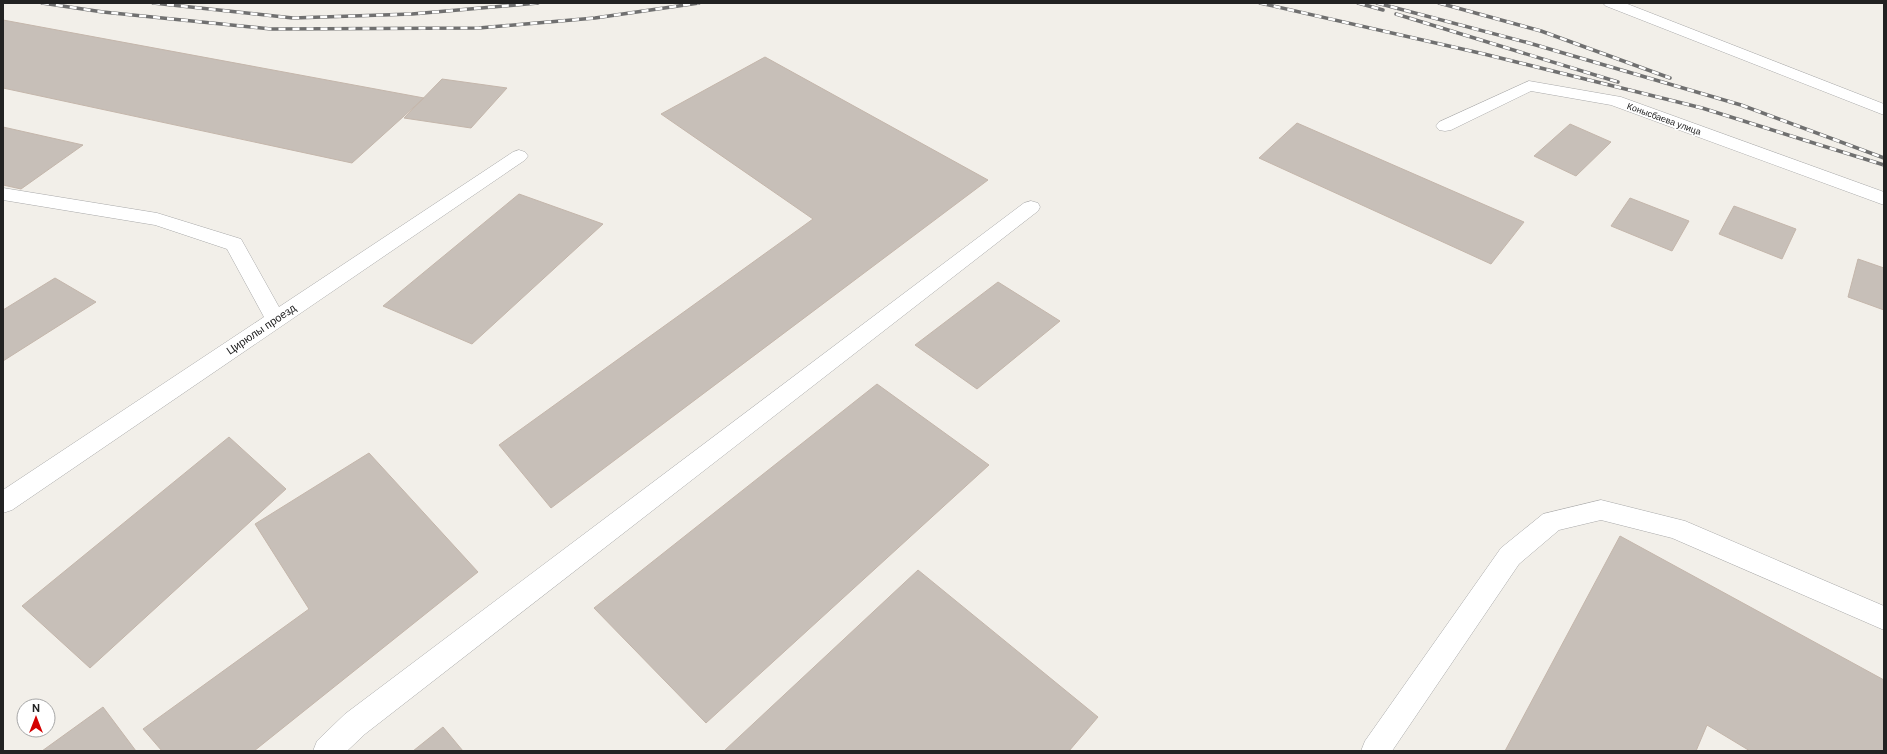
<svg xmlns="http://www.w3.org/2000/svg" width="1887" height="754" font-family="'DM Sans',sans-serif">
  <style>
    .building { fill: #c7bfb8; stroke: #c4b6ab }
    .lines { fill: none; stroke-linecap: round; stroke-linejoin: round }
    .minor-casing { stroke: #a9a9a9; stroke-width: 1 }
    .minor { fill: #fff; fill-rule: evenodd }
    .rail-casing { stroke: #707070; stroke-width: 3.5 }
    .rail { stroke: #fff; stroke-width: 2.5; stroke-dasharray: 7; stroke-linecap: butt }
    .labels { text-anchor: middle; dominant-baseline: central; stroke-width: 3; stroke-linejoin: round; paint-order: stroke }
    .far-street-label { font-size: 9px; fill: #222; stroke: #fff }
    .street-label { font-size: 11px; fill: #222; stroke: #fff }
  </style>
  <rect width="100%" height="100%" fill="#f2efe9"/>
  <path class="building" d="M3,20L424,98L352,163L3,88Z
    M765,57L988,180L551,508L499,445L813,219L661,114Z
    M442,79L507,88L471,128L404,118Z
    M1297,123L1524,222L1491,264L1259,158Z
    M1570,124L1611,142L1576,176L1534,156Z
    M3,127L83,145L21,189L3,185Z
    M519,194L603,224L472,344L383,306Z
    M1630,198L1689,221L1672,251L1611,226Z
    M1734,206L1796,229L1782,259L1719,234Z
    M1858,259L1884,268V310L1848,297Z
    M55,278L96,302L3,361V310Z
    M998,282L1060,321L977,389L915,345Z
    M877,384L989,465L706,723L594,608Z
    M229,437L286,489L90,668L22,606Z
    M369,453L478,572L254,751H162L143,729L309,609L255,524Z
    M1620,536L1884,680V751H1750L1707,725L1696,751H1505Z
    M918,570L1098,717L1069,751H724Z
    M103,707L136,751H42Z
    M443,727L463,751H413Z"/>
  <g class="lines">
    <g class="minor-casing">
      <path id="minor" d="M1603,3H1625L1884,104V115L1606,6Z
        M1529,81L1621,97L1884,192V205L1611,105L1531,91L1451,130L1445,131L1439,130L1436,126L1439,122Z
        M519,150L525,152L528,156L525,160L12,510L3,513V490L264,317L227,249L155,225L3,200V188L157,213L241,239L279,307L513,152Z
        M1031,201L1038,203L1040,207L1038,211L365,734L347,751H313L317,741L345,714L1024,203Z
        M1601,500L1685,521L1884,606V630L1672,538L1601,520L1559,530L1519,564L1392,751H1361L1365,741L1501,548L1543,514Z"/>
    </g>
    <use href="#minor" class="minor"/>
    <g class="rail-casing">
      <path id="rail" d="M42,3L103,12L271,29L479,28L595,18L699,3
        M153,3L293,18L412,14L538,3
        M1260,3L1484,54L1702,108L1884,165
        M1358,3L1383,10
        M1377,3L1529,43L1741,105L1884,158
        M1439,3L1541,31L1670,78
        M1396,14L1618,82"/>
    </g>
    <use href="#rail" class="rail"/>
  </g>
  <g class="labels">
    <g class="far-street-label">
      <text transform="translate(1664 119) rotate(20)">Конысбаева улица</text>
    </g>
    <g class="street-label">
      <text transform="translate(261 329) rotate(-34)">Цирюлы проезд</text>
    </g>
  </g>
  <rect width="1887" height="754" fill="none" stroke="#222222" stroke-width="8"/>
  <g transform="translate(36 718)"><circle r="19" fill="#ffffff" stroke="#a7a7a7"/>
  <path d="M0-3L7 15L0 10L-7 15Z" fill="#d40000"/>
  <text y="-6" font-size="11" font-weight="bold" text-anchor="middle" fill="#222222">N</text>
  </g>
</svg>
